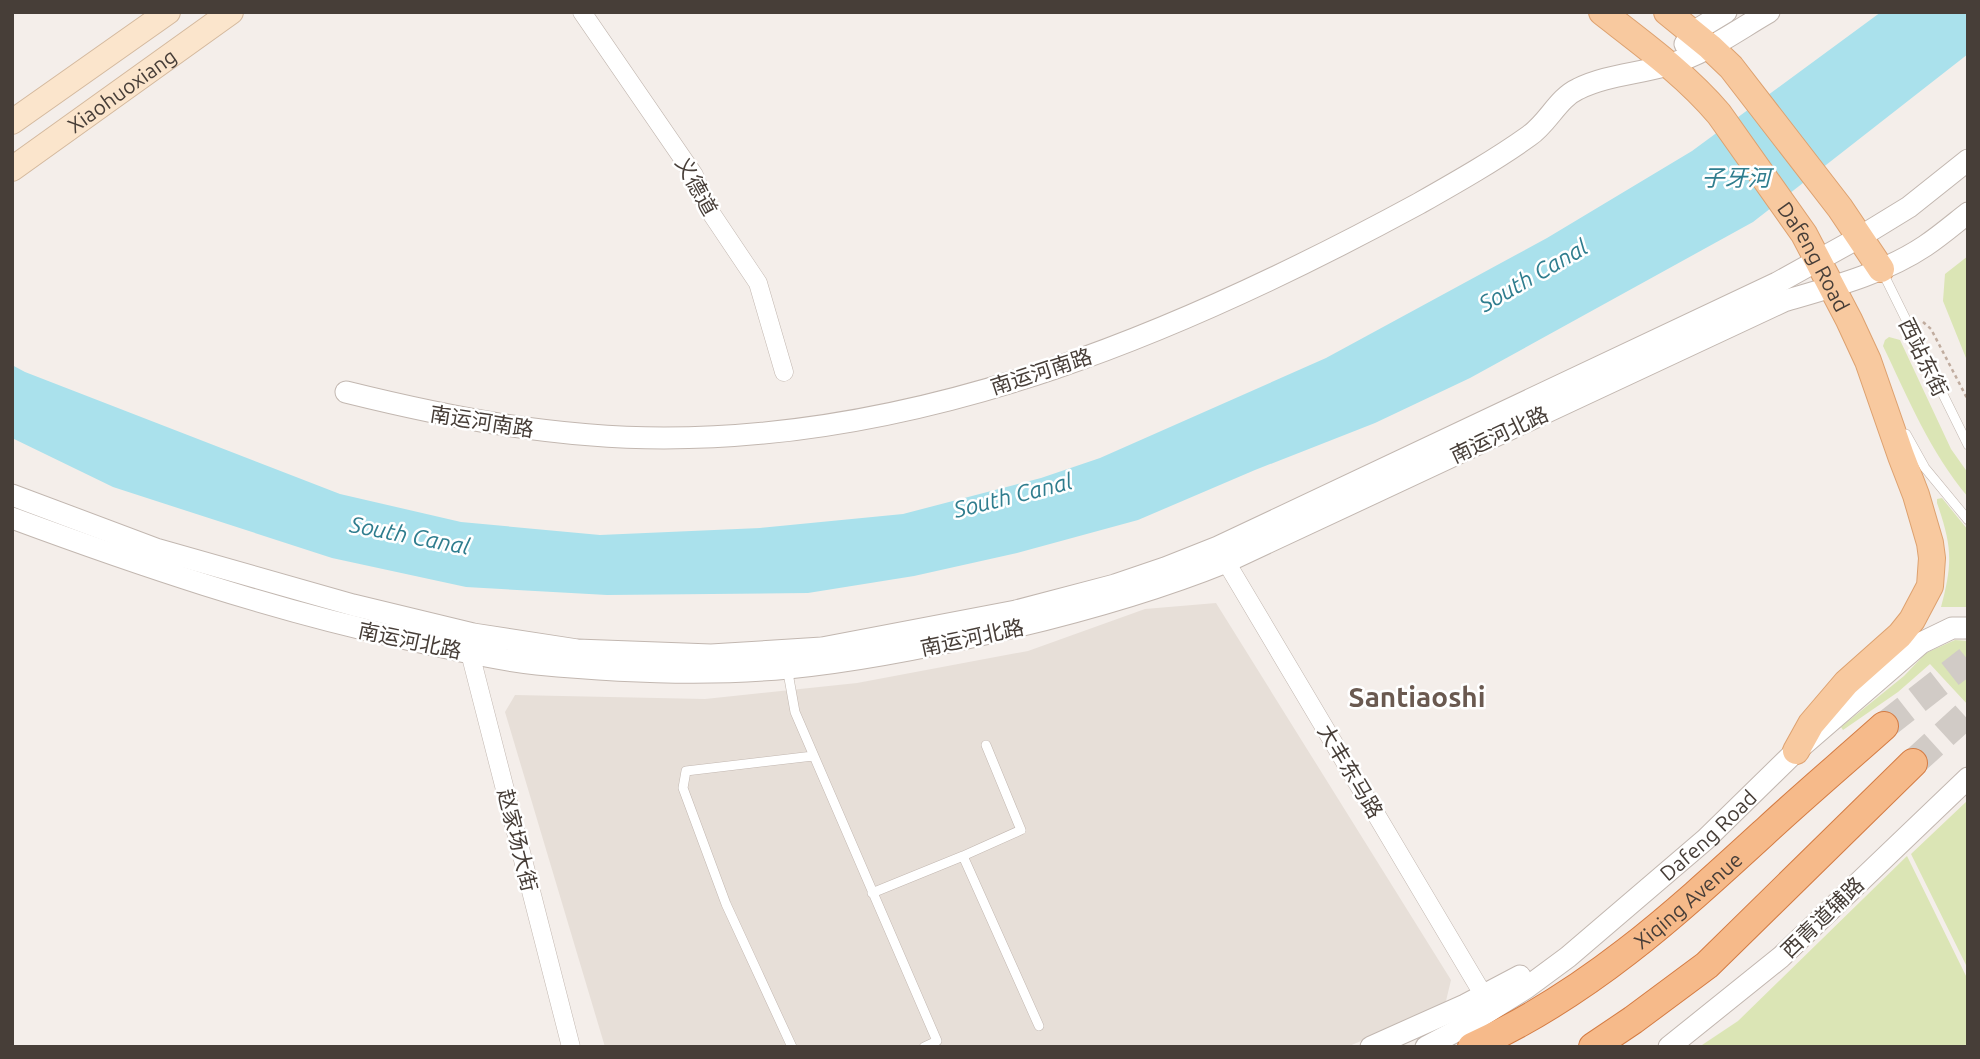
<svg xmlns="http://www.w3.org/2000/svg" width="1980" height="1059" font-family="Ubuntu,'Noto Sans SC',sans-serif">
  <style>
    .residential { fill: #e7dfd8 }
    .green { fill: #dbe5b5 }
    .water { fill: #aae1ec }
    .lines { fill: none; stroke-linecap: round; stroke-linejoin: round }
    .trunk-tunnel { stroke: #d1cbc6; stroke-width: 28; stroke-dasharray: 28 14; stroke-linecap: butt }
    .service-casing { stroke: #c2b7b0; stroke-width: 10 }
    .minor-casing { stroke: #c2b7b0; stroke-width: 19 }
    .tertiary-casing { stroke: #c2b7b0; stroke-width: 23 }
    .secondary-casing { stroke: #d4b99e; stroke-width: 26 }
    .primary-casing { stroke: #dda16f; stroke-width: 28 }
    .trunk-casing { stroke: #d47c44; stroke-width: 30 }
    .path { stroke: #c0ac9f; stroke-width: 2.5; stroke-dasharray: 3.5 3.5; stroke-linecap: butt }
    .service { stroke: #fff; stroke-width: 9 }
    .minor { stroke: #fff; stroke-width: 18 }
    .tertiary { stroke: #fff; stroke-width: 21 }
    .secondary { stroke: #fbe5cc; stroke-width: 24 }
    .primary { stroke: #f8c99f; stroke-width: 26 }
    .trunk { stroke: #f6ba8a; stroke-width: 28 }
    .labels { text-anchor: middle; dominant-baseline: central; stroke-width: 5; stroke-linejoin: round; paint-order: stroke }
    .street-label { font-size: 21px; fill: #473e38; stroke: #fff }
    .water-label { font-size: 23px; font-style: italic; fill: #2f7d8e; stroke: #fff }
    .district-label { font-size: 28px; font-weight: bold; fill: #6a5950; stroke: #fff }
  </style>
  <rect width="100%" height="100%" fill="#f4eeea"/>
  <path class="residential" d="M1216,603L1451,980L1445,1005L1347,1047H605L505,712L515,695L705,699L857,683L1028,651L1145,609Z"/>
  <path class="green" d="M1968,256V363L1943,301L1945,274Z
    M1889,337L1900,340L1951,449L1968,473V497C1930,452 1908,398 1883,346L1885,340Z
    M1942,498L1968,530V607H1941C1953,563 1952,546 1937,503V499Z
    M1955,640L1968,641V705L1930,664L1898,692L1843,730L1841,727L1904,676L1926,653Z
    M1968,800V969L1911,854Z
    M1907,856L1968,980V1047H1699L1738,1021Z"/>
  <path class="water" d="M1881,12H1968V54L1753,222L1470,378L1375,423L1255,470L1138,520L1017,553L914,576L808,593L607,595L466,587L332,558L113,487L12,438V365L25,372L340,494L461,522L600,535L760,528L903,514L1041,478L1100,458L1326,358L1547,238L1692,151Z"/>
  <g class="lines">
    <path class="trunk-tunnel" d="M1884,726L1968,660
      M1913,763L1968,713"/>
    <g class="service-casing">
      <path id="service" d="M1882,271L1968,445
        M1906,434L1925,468L1968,520
        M787,667L795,712L937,1041L924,1047
        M963,856L1021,830L986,745
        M872,893L963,856L1039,1026
        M792,1047L726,904L683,788L686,771L813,756"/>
    </g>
    <g class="minor-casing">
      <path id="minor" d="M582,12L694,175L707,207L758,283L784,372
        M1219,550L1484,996
        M471,643L470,653L571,1047"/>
    </g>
    <g class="tertiary-casing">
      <g id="tertiary">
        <path d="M1685,44L1693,32L1726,12"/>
        <path d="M346,392C451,418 555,438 664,438C932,438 1186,330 1418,204C1455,183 1494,161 1529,136C1548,123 1558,98 1578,89C1606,75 1638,74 1667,65C1704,55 1736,31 1769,12"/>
        <path d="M12,495L156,549L353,605L473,634L577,650L711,655L822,648L1016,611L1115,585L1165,568L1218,547L1777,283L1860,237L1909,207L1968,160"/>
        <path d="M12,518C139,565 269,609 402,638C447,648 492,659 537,664C620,672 705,676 788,668C859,661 929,647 998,631C1076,613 1152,592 1226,562L1784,301C1832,287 1883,274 1925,246C1940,236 1954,224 1968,213"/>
        <path d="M1371,1047L1465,1005L1520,976"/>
        <path id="s1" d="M1426,1047L1462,1028L1526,988L1568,957L1706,839L1796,751L1921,643L1952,628H1968"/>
        <path d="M1669,1047L1781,957L1968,778"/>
      </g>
    </g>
    <g class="secondary-casing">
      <g id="secondary">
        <path d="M12,122L168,12"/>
        <path id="s2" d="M12,169L231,12"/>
      </g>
    </g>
    <g class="primary-casing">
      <g id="primary">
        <path id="s3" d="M1602,12C1643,44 1686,75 1719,114L1804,234L1849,320L1868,361L1901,456L1916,495L1930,543L1932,558L1930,586L1912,620L1900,635L1846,683L1811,724L1796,751"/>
        <path d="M1667,12L1710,47L1731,67L1840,208L1881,269"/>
      </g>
    </g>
    <g class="trunk-casing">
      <g id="trunk">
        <path id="s4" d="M1472,1047C1590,993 1675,914 1769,828C1807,793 1846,760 1884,726"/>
        <path d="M1593,1047L1633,1020L1707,965L1913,763"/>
      </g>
    </g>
    <path class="path" d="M1923,322L1931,329L1968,400"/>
    <use href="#service" class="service"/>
    <use href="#minor" class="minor"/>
    <use href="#tertiary" class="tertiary"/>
    <use href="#secondary" class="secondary"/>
    <use href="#primary" class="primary"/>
    <use href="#trunk" class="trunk"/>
  </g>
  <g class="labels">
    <g class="street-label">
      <text stroke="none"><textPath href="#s2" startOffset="135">Xiaohuoxiang</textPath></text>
      <text transform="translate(697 186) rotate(61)">义德道</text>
      <text stroke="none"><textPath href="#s3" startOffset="327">Dafeng Road</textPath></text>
      <text transform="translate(1924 357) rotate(64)">西站东街</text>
      <text transform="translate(1041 371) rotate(-18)">南运河南路</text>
      <text transform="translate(482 421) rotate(9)">南运河南路</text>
      <text transform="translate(1499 434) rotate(-25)">南运河北路</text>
      <text transform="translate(972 637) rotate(-12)">南运河北路</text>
      <text transform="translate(410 640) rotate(12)">南运河北路</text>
      <text transform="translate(1351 771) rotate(59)">大丰东马路</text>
      <text stroke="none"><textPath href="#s1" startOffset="354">Dafeng Road</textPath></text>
      <text transform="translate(518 840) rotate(76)">赵家场大街</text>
      <text stroke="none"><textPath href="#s4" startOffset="262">Xiqing Avenue</textPath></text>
      <text transform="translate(1822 917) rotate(-44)">西青道辅路</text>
    </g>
    <g class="water-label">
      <text x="1736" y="177">子牙河</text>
      <text transform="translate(1533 275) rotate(-30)">South Canal</text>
      <text transform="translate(1013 495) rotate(-14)">South Canal</text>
      <text transform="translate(410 535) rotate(11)">South Canal</text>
    </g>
    <g class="district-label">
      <text x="1417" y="696">Santiaoshi</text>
    </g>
  </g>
  <rect width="1980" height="1059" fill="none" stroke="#473e38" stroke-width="28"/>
</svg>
